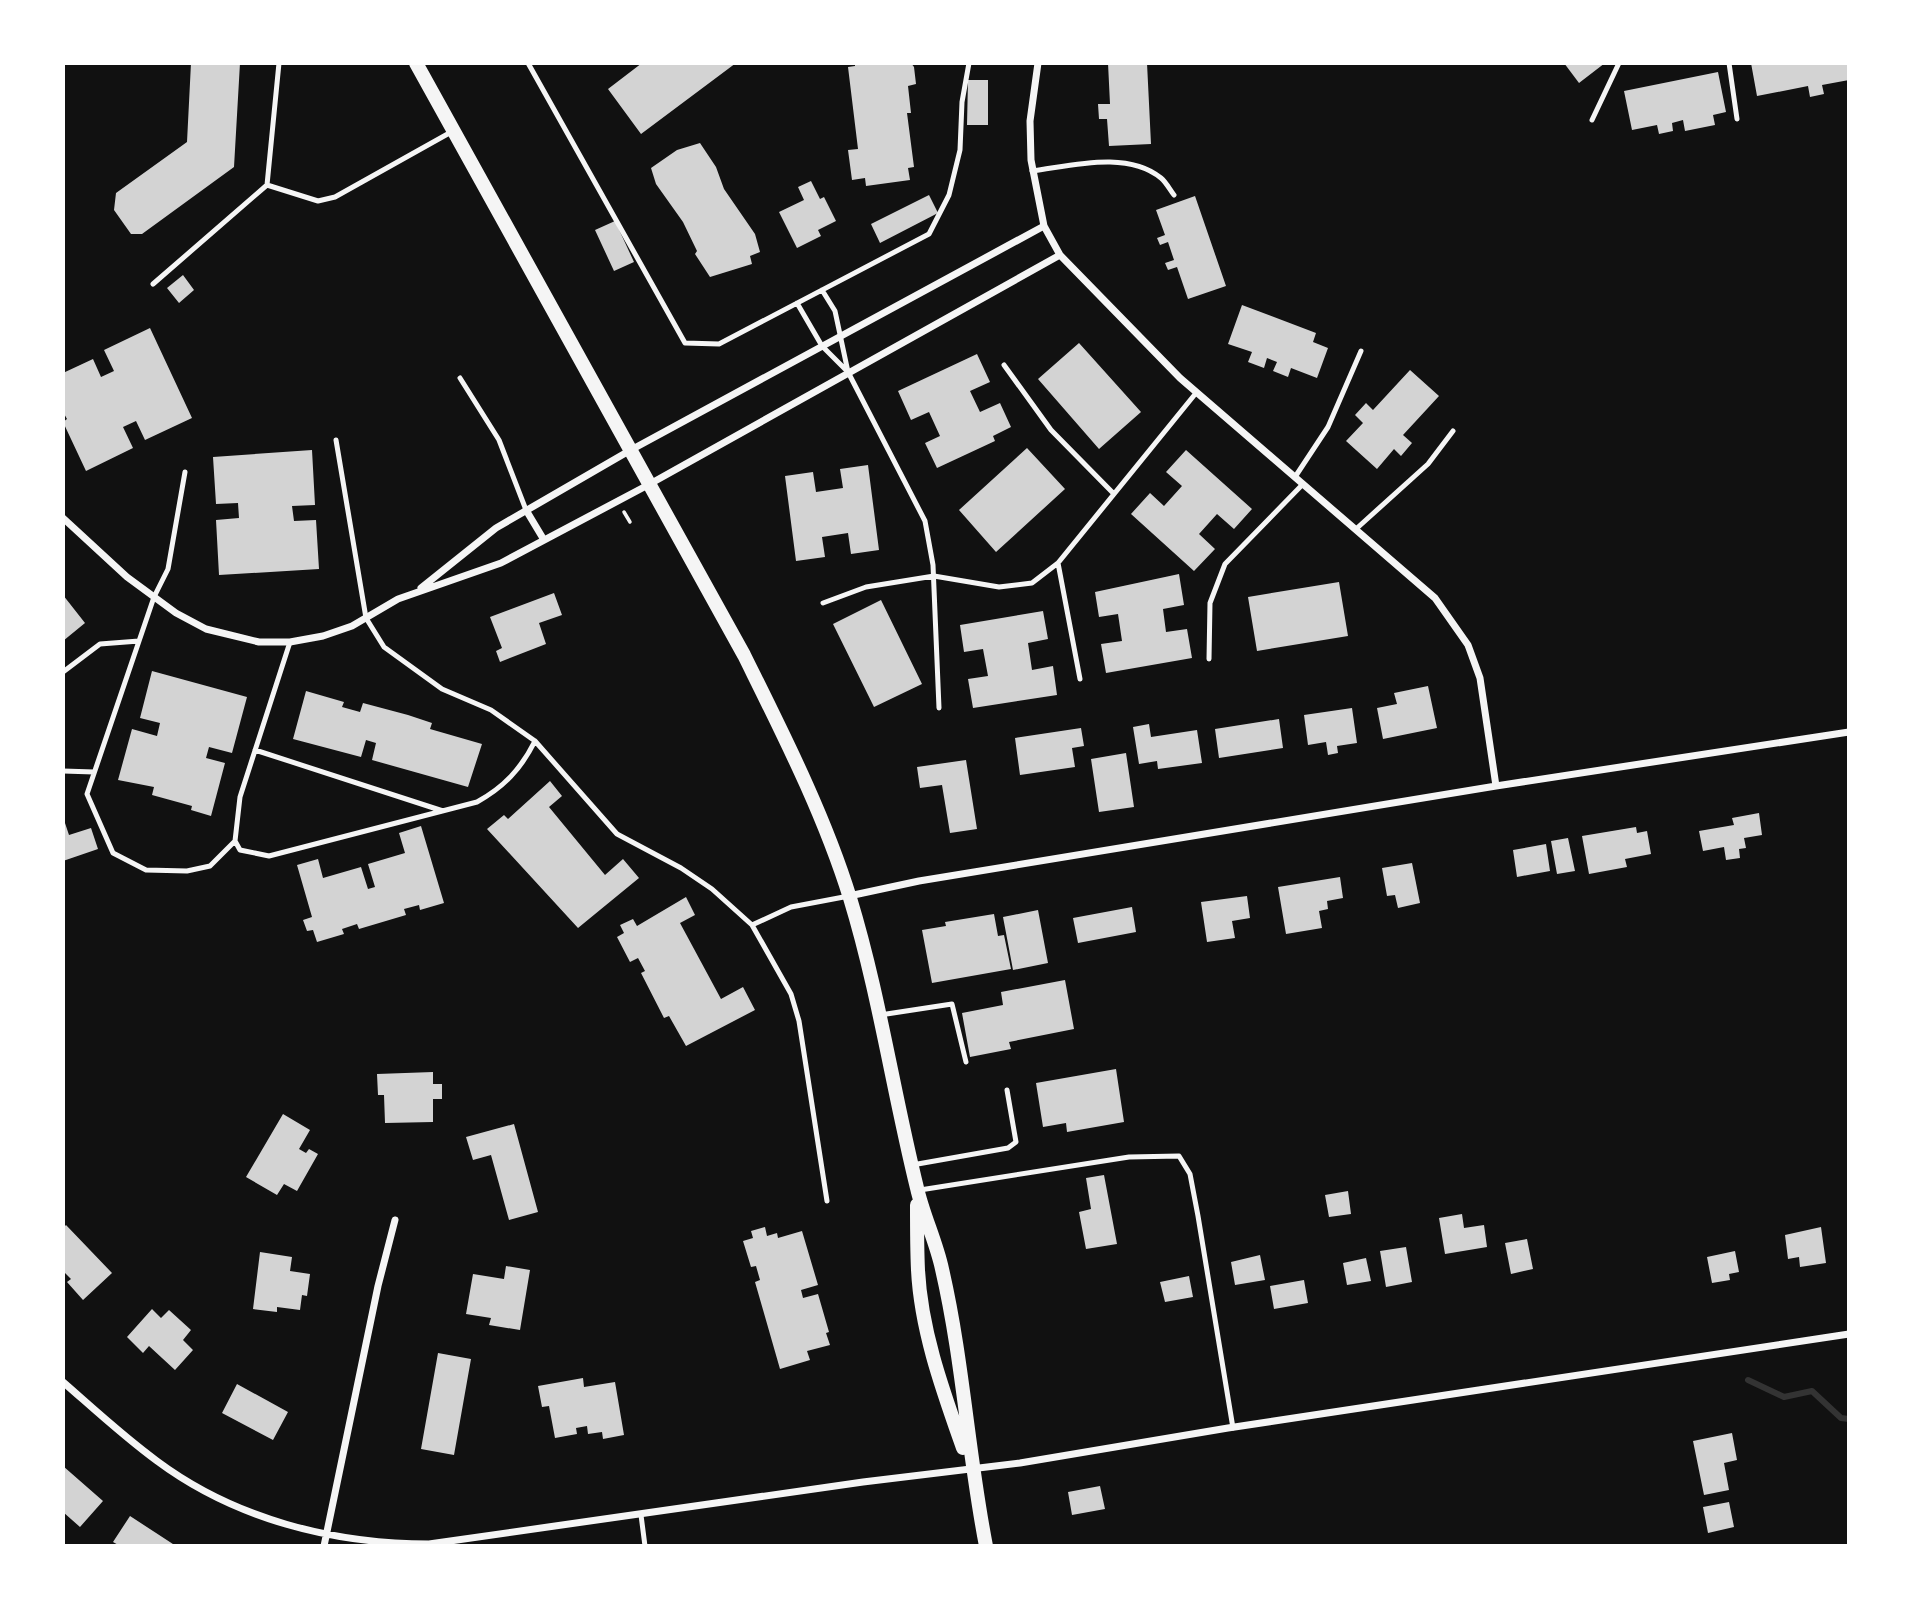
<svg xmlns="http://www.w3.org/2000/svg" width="1912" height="1609" font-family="'Asap Condensed',sans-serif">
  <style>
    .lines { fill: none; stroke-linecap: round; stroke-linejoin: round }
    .stream { stroke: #333; stroke-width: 6 }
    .building { fill: #d3d3d3 }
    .path { stroke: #f5f5f5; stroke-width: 3.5 }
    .service { stroke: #f5f5f5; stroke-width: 5 }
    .minor { stroke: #f5f5f5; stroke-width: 7 }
    .secondary { stroke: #f5f5f5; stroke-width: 14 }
  </style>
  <rect width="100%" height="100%" fill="#111"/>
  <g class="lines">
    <path class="stream" d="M1748,1380L1784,1397L1812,1391L1841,1418L1849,1419"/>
  </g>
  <path class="building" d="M191,63H240L234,167L142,234H131L114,210L116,193L187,142Z
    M642,63H736L641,134L608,89Z
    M855,63H911L914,67L916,84L908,86L911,113H907L914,167L908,168L910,180L866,186L865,178L852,180L848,150L858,149L848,67L855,66Z
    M1108,63H1147L1151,144L1109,146L1107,119H1099L1098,104H1110Z
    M1564,63H1605L1579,83Z
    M1751,63H1847L1849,80L1822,85L1824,94L1810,97L1808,86L1757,96Z
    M1718,72L1726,112L1713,115L1715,125L1685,131L1683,120L1672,123L1673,131L1659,134L1657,125L1632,130L1624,91Z
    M968,80H988V125H967Z
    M700,143L716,167L724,189L755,234L760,252L750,256L752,264L710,277L695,254L697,251L683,222L656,184L651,168L677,150Z
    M811,181L820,199L824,197L836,221L818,230L821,236L797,248L779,212L804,200L798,187Z
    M929,195L938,213L880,243L871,224Z
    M1195,196L1226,286L1188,299L1177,267L1168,270L1165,263L1174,260L1168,242L1160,245L1157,238L1165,235L1156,210Z
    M615,221L634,262L614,271L595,230Z
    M183,275L194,290L179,303L167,288Z
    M1242,305L1316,333L1313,342L1328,348L1317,378L1291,368L1288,377L1273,371L1277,362L1267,358L1264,368L1248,362L1252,352L1228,344Z
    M150,328L192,418L145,440L136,421L123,427L133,448L86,471L63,422L67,419L63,412V373L93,359L101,377L114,371L104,350Z
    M1079,343L1141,412L1099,449L1038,379Z
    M977,354L990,382L970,391L980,412L1000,403L1011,427L993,436L995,441L937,468L925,443L940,436L929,412L911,420L898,391Z
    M1410,370L1439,396L1403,435L1412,443L1401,456L1394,449L1377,469L1346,441L1363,423L1355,415L1366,403L1373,410Z
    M1027,448L1065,489L996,552L959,510Z
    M312,450L315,505L292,506L294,521L316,520L319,569L219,575L216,520L239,518L238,503L216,504L213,457Z
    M1186,450L1252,509L1234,529L1217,514L1199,534L1215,549L1194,571L1131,514L1150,493L1164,506L1182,486L1166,472Z
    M868,465L879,550L851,554L848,533L822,537L825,557L796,561L785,476L813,472L816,492L843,488L840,469Z
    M1179,574L1184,605L1163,609L1166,632L1187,629L1192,658L1106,673L1101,644L1122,641L1118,614L1099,617L1095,592Z
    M1339,582L1348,636L1257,651L1248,597Z
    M554,593L562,615L539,623L546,644L500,662L496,651L502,648L490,617Z
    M63,595L85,623L63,641Z
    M881,600L922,684L874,707L833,624Z
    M1043,611L1048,639L1028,643L1032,670L1053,666L1057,695L973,708L968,679L988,676L983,649L964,652L960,625Z
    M152,671L247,697L232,753L209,747L206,758L225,763L211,816L191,810L192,806L152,795L154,787L118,780L132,729L157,736L160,723L140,718Z
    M1428,686L1437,728L1383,739L1377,708L1397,704L1394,693Z
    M306,691L344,702L342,707L360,712L363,703L408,715L432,723L430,729L482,744L468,787L372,760L376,743L366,740L361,757L293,739Z
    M1352,708L1357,743L1337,746L1338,753L1328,755L1326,742L1308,745L1304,715Z
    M1279,719L1283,748L1219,758L1215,729Z
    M1149,724L1151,737L1197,730L1202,763L1158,769L1157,761L1139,764L1133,727Z
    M1081,728L1084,746L1072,748L1075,767L1020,775L1015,738Z
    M1126,753L1134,807L1099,812L1091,759Z
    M966,760L977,829L950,833L942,785L920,788L917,767Z
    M550,781L562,796L549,807L605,875L623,859L639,878L578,928L487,829L504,815L508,819Z
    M1759,813L1762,835L1744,838L1746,848L1739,849L1740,858L1726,860L1724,847L1703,851L1699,831L1734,825L1732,818Z
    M63,817L69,835L91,828L98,849L63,861Z
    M421,826L444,903L420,910L419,905L404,909L406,915L359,929L357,924L342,929L344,934L317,942L313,930L307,931L303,920L312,917L297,865L318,859L323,878L361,867L368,889L375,887L368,864L405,853L399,833Z
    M1636,827L1637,833L1647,831L1651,854L1625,859L1627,867L1589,874L1582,836Z
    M1568,838L1575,871L1557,874L1551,841Z
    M1546,844L1550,871L1517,877L1513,850Z
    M1412,863L1420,903L1398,908L1395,895L1387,896L1382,868Z
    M1340,877L1343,898L1327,901L1328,909L1319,911L1322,928L1286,934L1278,887Z
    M1247,896L1250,918L1232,921L1235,938L1207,942L1201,902Z
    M686,897L695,915L680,923L721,999L743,987L755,1010L686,1046L669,1016L664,1018L641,973L645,971L638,958L630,962L617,937L624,933L620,925L633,919L637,926Z
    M1132,907L1136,932L1078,943L1073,918Z
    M1038,910L1048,963L1013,970L1003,917Z
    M994,914L998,936L1004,935L1011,969L932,983L922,930L946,926L945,922Z
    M1065,980L1074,1029L1009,1042L1011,1049L970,1057L962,1013L1003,1005L1001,992Z
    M1116,1069L1124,1122L1067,1132L1066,1123L1043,1127L1036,1083Z
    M433,1072V1084H442V1099H433V1122L385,1123L384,1095H378L377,1074Z
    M283,1114L310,1130L299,1149L306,1153L309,1149L318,1154L297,1191L284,1184L277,1195L246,1177Z
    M514,1124L538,1212L509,1220L491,1155L473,1160L466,1137Z
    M1104,1175L1117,1244L1086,1249L1079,1212L1091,1209L1086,1178Z
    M1348,1191L1351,1214L1329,1217L1325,1195Z
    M1462,1214L1464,1228L1484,1225L1487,1247L1445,1254L1439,1218Z
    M66,1225L112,1273L83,1300L67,1282L71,1279L63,1271V1228Z
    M765,1227L767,1236L777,1233L778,1238L802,1231L818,1285L801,1290L803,1298L818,1294L829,1332L826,1333L830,1345L807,1351L810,1360L780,1369L755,1282L760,1280L756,1266L751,1267L743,1241L753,1238L751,1231Z
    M1821,1227L1826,1263L1800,1267L1799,1257L1788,1259L1785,1235Z
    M1527,1239L1533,1269L1511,1274L1505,1243Z
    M1406,1247L1412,1282L1386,1287L1380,1251Z
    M1735,1251L1739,1272L1729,1274L1730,1280L1712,1283L1707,1257Z
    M260,1252L292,1257L290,1271L310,1274L307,1296L302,1295L300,1310L277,1307V1312L253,1309Z
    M1260,1255L1265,1280L1235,1285L1231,1262Z
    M1366,1258L1371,1281L1347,1285L1343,1263Z
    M506,1266L530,1270L520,1330L489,1325L491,1318L466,1314L473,1274L504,1279Z
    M1189,1276L1193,1297L1165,1302L1160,1282Z
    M1304,1280L1308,1303L1274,1309L1270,1286Z
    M152,1309L161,1318L169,1310L191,1330L183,1340L193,1350L175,1370L149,1346L143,1353L127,1337Z
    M438,1353L471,1359L454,1455L421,1449Z
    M583,1378L584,1387L615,1382L624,1435L603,1439L602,1432L588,1434L587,1426L576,1428L577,1434L555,1438L549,1406L542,1407L538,1386Z
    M237,1384L288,1412L273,1440L222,1413Z
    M1732,1433L1737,1460L1724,1463L1729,1490L1704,1495L1693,1441Z
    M63,1466L103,1501L80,1527L63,1512Z
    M1100,1486L1105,1509L1072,1515L1068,1492Z
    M1729,1502L1734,1527L1708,1533L1703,1507Z
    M130,1516L176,1546H120L113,1542Z"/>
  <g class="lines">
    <path class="path" d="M624,512L630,522"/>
    <path class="service" d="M528,63L685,343L719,344L929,234L949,195L960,150L962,102L969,63
      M1729,63L1737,119
      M1592,120L1619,63
      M1032,171C1071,166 1127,150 1161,178C1166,182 1170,190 1174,195
      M267,185L279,63
      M153,284L267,185L318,201L335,197L453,131
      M822,290L835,311L848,372
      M797,303L822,346L848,372L925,521L933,565L939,708
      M1004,365L1051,430L1114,494
      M460,378L499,440L526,510
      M185,472L168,569L154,597L87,794L113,853L146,870L187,871L210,866L235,841L240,797L290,642
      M1295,477L1328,427L1361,351
      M1356,529L1428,464L1453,431
      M1058,563L1080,679
      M823,603L866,587L934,576L999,587L1032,583L1058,563L1196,393
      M1209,659L1210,603L1225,564L1303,484
      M63,672L100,644L139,641
      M535,741L617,834L681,868L712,889L752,925
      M255,750L443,811
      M63,771L94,772
      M235,841L240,850L269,856L477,802C504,787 521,769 535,741L491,710L442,689L384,647L366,618L336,440
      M880,1015L952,1004L966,1062
      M912,1165L1008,1148L1016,1142L1007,1090
      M920,1190L1129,1157L1179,1156L1190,1174L1198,1216L1233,1428
      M827,1201L799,1021L791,994L752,925L791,907L849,896
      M641,1515L645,1546"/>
    <path class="minor" d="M1038,63L1030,121L1031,160L1044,226L1060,255L1180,378L1435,598L1468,645L1480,678L1496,786
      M526,510L544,540
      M63,518L127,577L176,613L206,629L259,642H290L323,636L352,626L398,599L501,563L648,485L1060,255
      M421,588L496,528L629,451L1044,226
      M849,896L919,881L1496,786L1849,732
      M63,1382C94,1409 124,1437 157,1461C235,1519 333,1544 429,1544L863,1482L1020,1463L1228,1428L1849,1334
      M324,1546L378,1286L395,1220"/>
    <path class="secondary" d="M416,63L744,655C783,734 824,814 850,898C879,993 893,1091 917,1188C923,1215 936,1241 942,1269C963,1360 968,1454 986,1546
      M917,1205C917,1227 917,1249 918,1270C921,1331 943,1391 963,1448"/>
  </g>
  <rect width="1912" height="1609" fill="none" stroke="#ffffff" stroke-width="130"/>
</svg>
